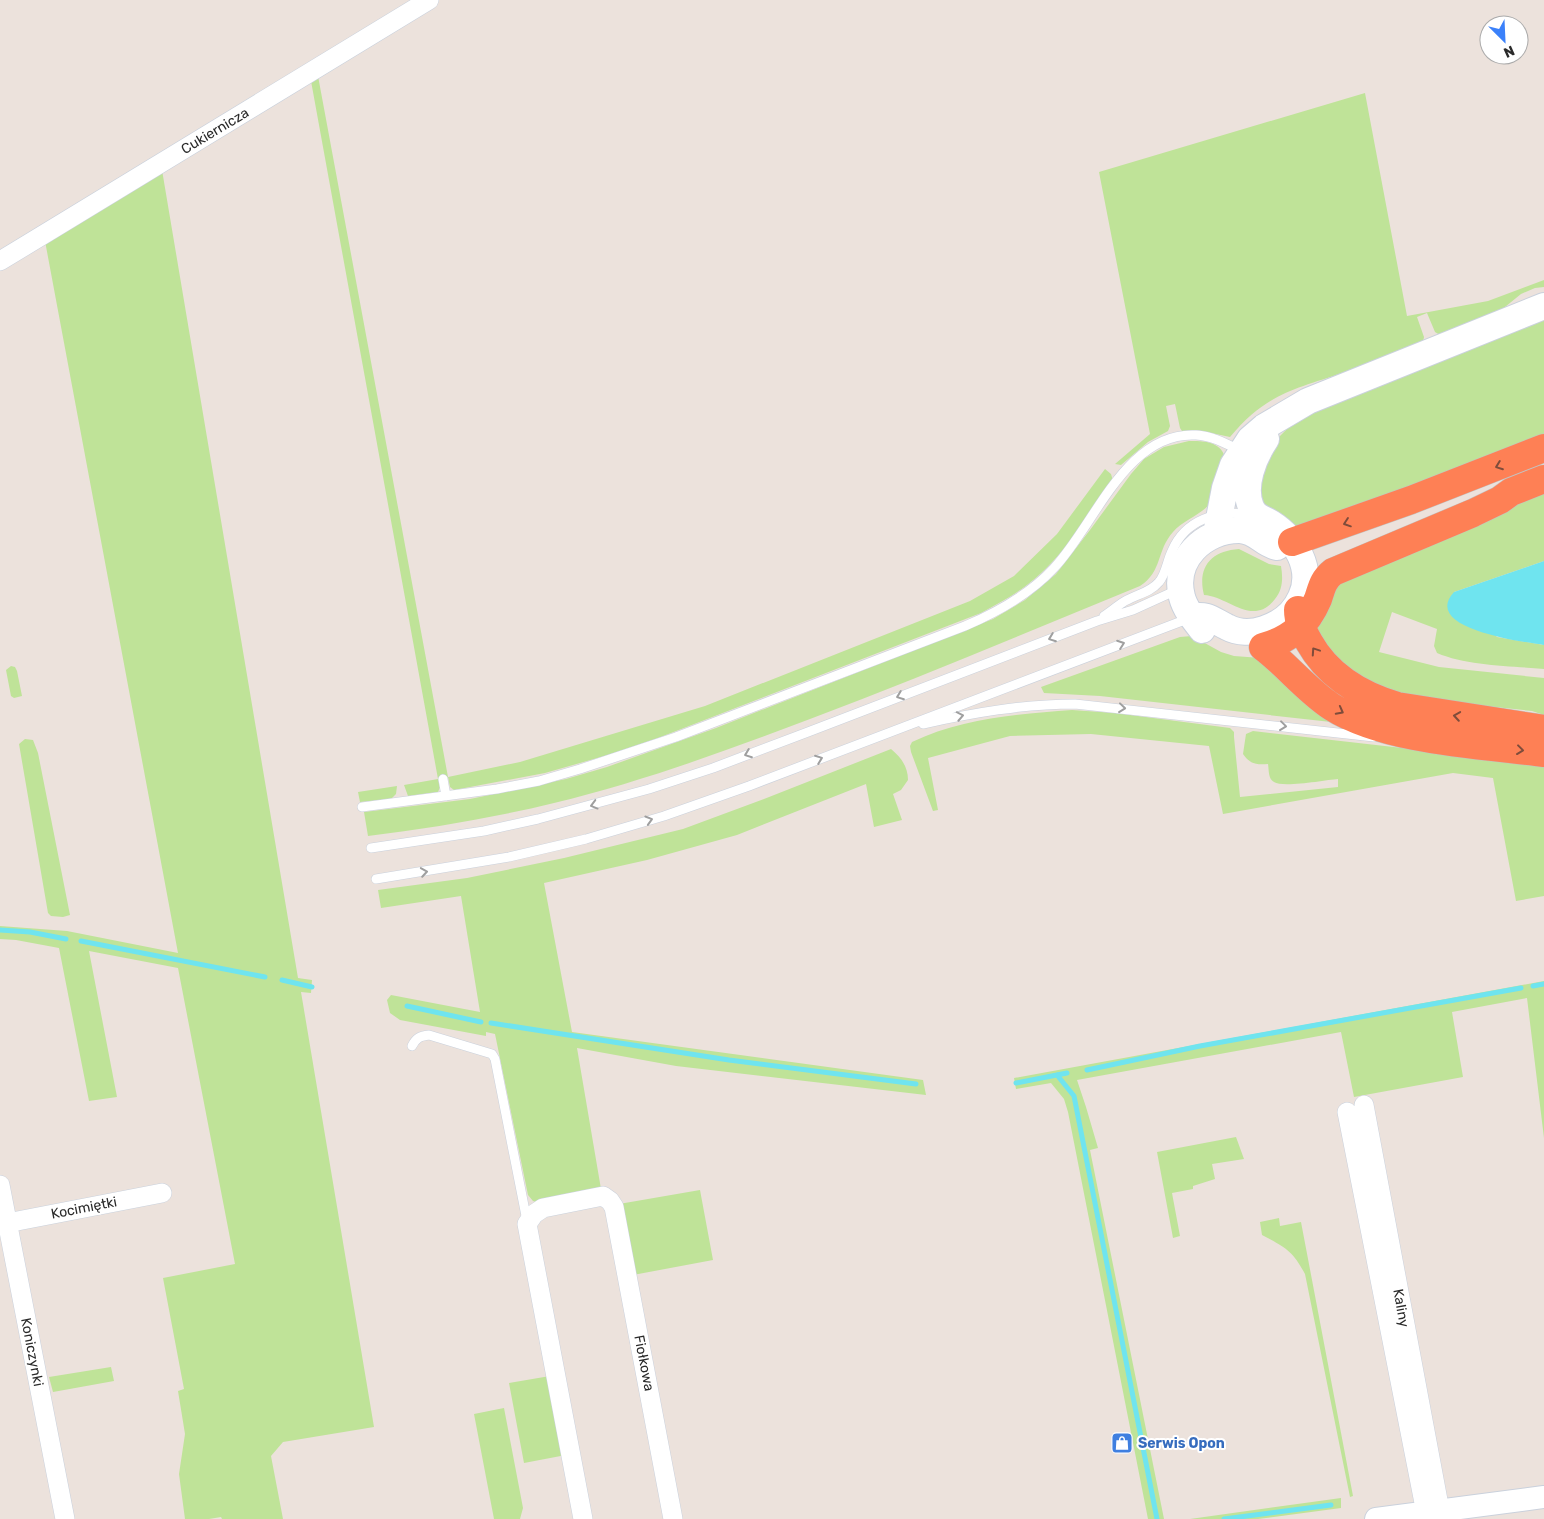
<svg xmlns="http://www.w3.org/2000/svg" width="1544" height="1519" font-family="Rubik,sans-serif">
  <style>
    .green { fill: #bfe398 }
    .water { fill: #6fe4ef }
    .lines { fill: none; stroke-linecap: round; stroke-linejoin: round }
    .stream { stroke: #6fe4ef; stroke-width: 5 }
    .service-casing { stroke: #cad1dc; stroke-width: 10 }
    .minor-casing { stroke: #cad1dc; stroke-width: 20 }
    .tertiary-casing { stroke: #cad1dc; stroke-width: 24 }
    .secondary-casing { stroke: #cad1dc; stroke-width: 28 }
    .motorway-casing { stroke: #c3c3c3; stroke-width: 29 }
    .service { stroke: #fff; stroke-width: 9 }
    .minor { stroke: #fff; stroke-width: 19 }
    .tertiary { stroke: #fff; stroke-width: 22 }
    .secondary { stroke: #fff; stroke-width: 26 }
    .motorway { stroke: #fe8055; stroke-width: 28 }
    .oneway { stroke: #7f4c3b }
    .oneway2 { stroke: #9f9f9f }
    .labels { text-anchor: middle; dominant-baseline: central; stroke-width: 4; stroke-linejoin: round; paint-order: stroke }
    .street-label { font-size: 14px; fill: #2a2a2a; stroke: #fff }
    .shop-label { font-size: 14px; font-weight: bold; fill: #366cbe; stroke: #fff; text-anchor: start }
  </style>
  <rect width="100%" height="100%" fill="#ece2dc"/>
  <path class="green" d="M318,76L448,777L520,762L705,706L970,601L1014,576L1057,534L1105,469L1111,474L1113,481C1087,517 1063,558 1027,585C1013,596 997,604 981,613L658,738L608,755L545,773L454,790L450,787L448,777L438,779L440,787L438,792L408,796L404,785L438,779L311,81Z
    M1365,93L1407,316L1488,301L1544,280V287L1535,288L1521,294L1500,311L1440,335L1435,332L1427,313L1417,317L1424,337L1423,342C1397,352 1371,363 1345,372C1293,390 1267,393 1230,437L1197,430L1182,431L1180,428L1175,404L1166,406L1170,426L1168,431L1148,442L1121,465L1115,464L1150,434L1099,172Z
    M162,170L298,978L312,980L311,993L301,992L374,1427L283,1442L271,1456L283,1519H222L221,1517L209,1519H185L179,1474L185,1434L178,1391L184,1389L163,1278L235,1264L178,968L89,951L117,1097L89,1101L59,948L16,940L0,939V926L67,931L178,953L45,241Z
    M1544,316V436L1306,526C1284,527 1274,513 1259,500L1261,464L1275,441L1292,424L1314,411Z
    M1189,441C1203,441 1220,441 1225,457C1221,469 1215,494 1209,504C1204,513 1182,521 1173,532C1156,551 1163,571 1140,586C1030,631 921,677 810,719C726,751 641,782 554,803C493,818 431,828 368,836L364,812L470,799L566,779L607,767L716,728L993,619L1025,600L1056,574L1090,530L1131,474L1144,459L1164,447Z
    M1544,492V561L1454,592L1497,637L1544,645V669C1512,666 1467,666 1437,653L1434,646L1437,629L1392,612L1379,652L1439,667L1544,678V715L1532,711L1409,698L1377,690L1338,662L1316,629L1333,584Z
    M1239,549L1269,564L1281,566C1283,578 1283,589 1275,599C1253,628 1228,596 1204,595C1197,567 1211,551 1239,549Z
    M1192,636L1221,652L1234,656L1261,658L1331,722L1100,696L1044,693L1041,687L1180,637Z
    M11,666L15,667L17,671L22,696L14,698L11,696L6,670Z
    M1072,710L1115,713L1230,728L1234,732V737L1240,797L1338,787V779C1325,780 1283,788 1274,782C1268,779 1269,770 1268,764C1256,765 1250,764 1243,754L1246,734L1253,731L1544,764V896L1516,901L1493,778L1453,773L1223,814L1209,746L1091,734L1010,736L928,758L938,810L933,811L911,752L910,746L912,742C962,718 1018,714 1072,710Z
    M25,739L33,740L38,753L70,915L63,917L51,916L48,913L19,744Z
    M891,749C901,757 908,767 908,780L901,790L893,794L902,820L874,827L866,784L737,835L647,860L544,883L572,1032L923,1080L926,1095L676,1066L577,1048L601,1189L536,1202L533,1201L528,1195L495,1034L486,1032V1036L400,1020L390,1013L387,1000L391,995L480,1012L461,896L381,908L378,890L467,878L564,858L683,829L764,799Z
    M397,786L396,794L391,799L360,802L358,792Z
    M1544,981V1138L1527,998L1452,1012L1463,1077L1354,1097L1341,1032L1077,1080L1086,1107L1098,1148L1090,1150L1164,1519H1148L1068,1112L1064,1099L1051,1083L1016,1089L1014,1078Z
    M1236,1137L1244,1159L1212,1164L1215,1179L1193,1186V1189L1172,1193L1180,1236L1173,1238L1157,1152Z
    M700,1190L713,1260L633,1275L619,1204Z
    M1279,1218L1280,1226L1301,1222L1353,1496L1350,1497L1305,1274C1293,1251 1285,1247 1262,1235L1260,1222Z
    M111,1367L114,1381L53,1392L49,1377Z
    M550,1376L566,1455L524,1463L509,1383Z
    M504,1408L523,1508L520,1519H494L474,1414Z
    M1341,1498V1508L1258,1519H1190Z"/>
  <path class="water" d="M1544,561V645C1525,642 1420,629 1454,592Z"/>
  <g class="lines">
    <path class="stream" d="M0,930L30,932L66,939
      M81,941L265,977
      M282,980L312,987
      M1533,986L1544,984
      M407,1006L481,1022
      M491,1023L729,1060L916,1084
      M1087,1070L1200,1046L1521,988
      M1057,1075L1074,1096L1157,1519
      M1016,1083L1067,1073
      M1224,1519L1331,1505"/>
    <g class="service-casing">
      <path id="service" d="M1104,616C1110,612 1116,607 1122,603C1134,595 1150,593 1159,582C1166,574 1167,561 1172,551C1185,520 1218,509 1249,515
        M923,724C973,713 1023,704 1075,704L1374,737
        M443,779L446,796
        M362,807L497,789L539,781L580,769L676,737L965,626C998,612 1030,594 1054,568C1095,525 1126,431 1196,435C1212,436 1225,443 1239,450
        M371,848L484,831L538,819L649,789L713,768L808,732L1097,621L1133,610L1177,590
        M376,879L509,857L586,839L664,816L749,786L1190,618
        M412,1046C416,1038 420,1036 429,1035L492,1054L495,1059L527,1221"/>
    </g>
    <g class="minor-casing">
      <path id="minor" d="M0,261L429,0
        M1364,1105L1440,1511
        M1347,1112L1426,1513
        M0,1185L65,1519
        M7,1223L162,1193
        M583,1519L527,1224L534,1214L543,1208L603,1196L610,1201L614,1207L673,1519"/>
    </g>
    <g class="tertiary-casing">
      <path id="tertiary" d="M1376,1519L1544,1497"/>
    </g>
    <g class="secondary-casing">
      <path id="secondary" d="M1216,534L1225,488L1233,465L1250,439L1264,427L1308,401L1544,306
        M1192,617C1207,613 1214,621 1227,627C1238,633 1252,633 1264,629C1280,624 1294,613 1301,597C1314,569 1296,539 1271,523C1263,518 1255,517 1251,507C1242,486 1254,457 1266,439
        M1202,630C1194,620 1185,609 1182,597C1172,560 1204,530 1239,530C1256,530 1262,544 1277,547"/>
    </g>
    <g class="motorway-casing">
      <path id="motorway" d="M1292,542L1411,500L1544,448
        M1298,610C1298,622 1303,631 1309,642C1328,676 1360,695 1397,706L1544,729
        M1263,647C1291,639 1307,625 1318,599C1322,587 1323,580 1333,572L1473,513L1500,500L1511,492L1544,479
        M1263,647C1287,665 1306,690 1332,707C1386,741 1481,745 1544,753"/>
    </g>
    <use href="#service" class="service"/>
    <use href="#minor" class="minor"/>
    <use href="#tertiary" class="tertiary"/>
    <use href="#secondary" class="secondary"/>
    <use href="#motorway" class="motorway"/>
  </g>
  <defs><path id="oneway-chevron" d="M-2-3.5L2.5 0L-2 3.5" fill="none" stroke-width="1.6" stroke-linecap="round" stroke-linejoin="round" transform="scale(1.25)"/></defs>
  <g class="oneway">
    <use href="#oneway-chevron" transform="translate(1499 466) rotate(159)"/>
    <use href="#oneway-chevron" transform="translate(1347 523) rotate(161)"/>
    <use href="#oneway-chevron" transform="translate(1315 651) rotate(-124)"/>
    <use href="#oneway-chevron" transform="translate(1340 711) rotate(28)"/>
    <use href="#oneway-chevron" transform="translate(1457 716) rotate(-171)"/>
    <use href="#oneway-chevron" transform="translate(1520 750) rotate(7)"/>
  </g>
  <g class="oneway2">
    <use href="#oneway-chevron" transform="translate(1052 638) rotate(159)"/>
    <use href="#oneway-chevron" transform="translate(1121 644) rotate(-20)"/>
    <use href="#oneway-chevron" transform="translate(900 696) rotate(159)"/>
    <use href="#oneway-chevron" transform="translate(1122 708) rotate(6)"/>
    <use href="#oneway-chevron" transform="translate(960 716) rotate(-11)"/>
    <use href="#oneway-chevron" transform="translate(1283 726) rotate(7)"/>
    <use href="#oneway-chevron" transform="translate(748 754) rotate(159)"/>
    <use href="#oneway-chevron" transform="translate(819 759) rotate(-21)"/>
    <use href="#oneway-chevron" transform="translate(594 805) rotate(165)"/>
    <use href="#oneway-chevron" transform="translate(649 820) rotate(-17)"/>
    <use href="#oneway-chevron" transform="translate(424 872) rotate(-9)"/>
  </g>
  <defs>
    <g id="shop-square" transform="scale(1.125)"><rect x="-9" y="-9" width="18" height="18" rx="4" fill="#3f7fe0" stroke="#fff"/><path d="M-5-2.5h2.3a2.7 3.5 0 0 1 5.4 0H5L5.5 6h-11ZM-1.5-2.5h3a1.5 2.3 0 0 0-3 0Z" fill="#fff"/></g>
  </defs>
  <g fill-rule="evenodd">
    <use href="#shop-square" x="1122" y="1443"/>
  </g>
  <g class="labels">
    <g class="street-label">
      <text transform="translate(215 131) rotate(-31)">Cukiernicza</text>
      <text transform="translate(84 1208) rotate(-11)">Kocimiętki</text>
      <text transform="translate(1401 1308) rotate(80)">Kaliny</text>
      <text transform="translate(32 1352) rotate(79)">Koniczynki</text>
      <text transform="translate(644 1363) rotate(79)">Fiołkowa</text>
    </g>
    <g class="shop-label">
      <text x="1138" y="1443">Serwis Opon</text>
    </g>
  </g>
  <g transform="translate(1504 40) rotate(156)"><circle r="24" fill="#ffffff" stroke="#aaaaaa"/>
  <path d="M0-4L9 19L0 12L-9 19Z" fill="#3b81fa"/>
  <text y="-8" font-size="14" font-weight="bold" text-anchor="middle" fill="#2a2a2a">N</text>
  </g>
</svg>
